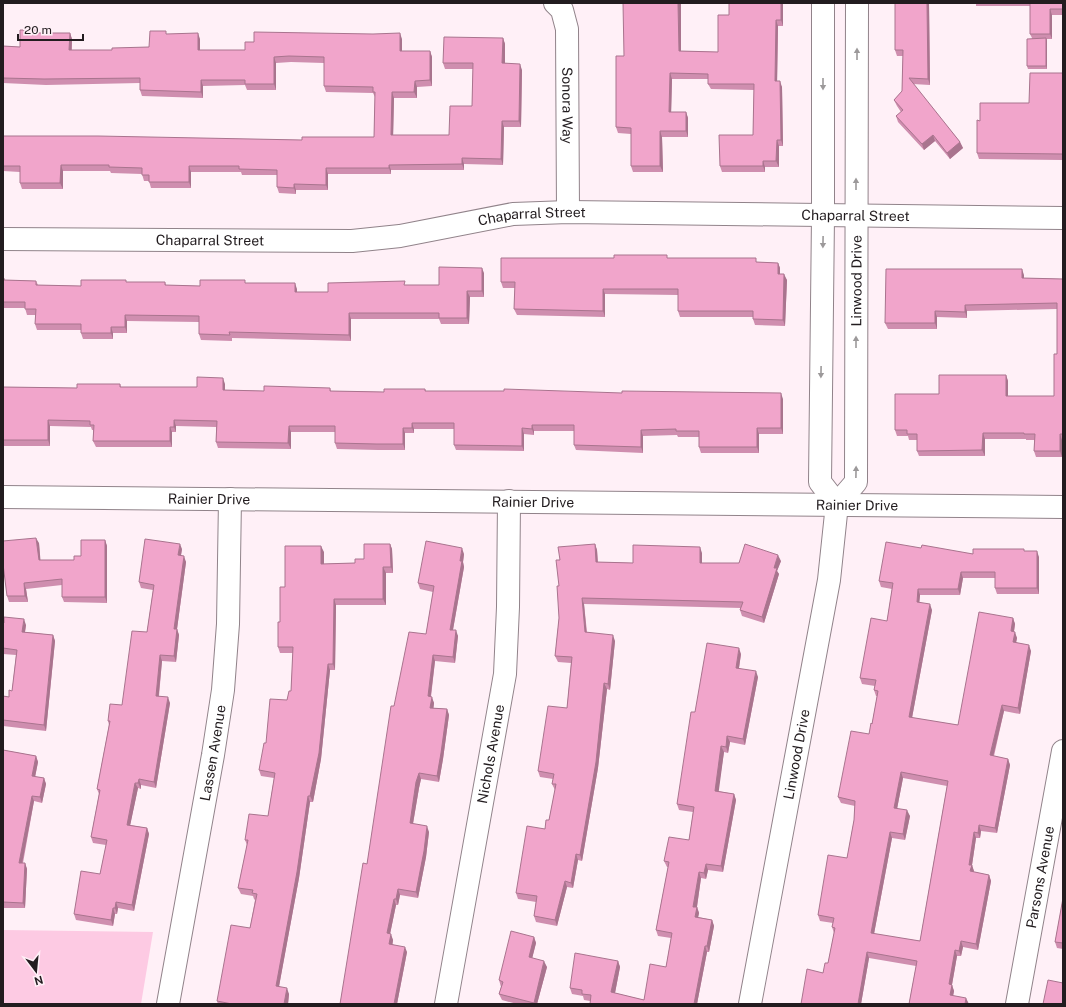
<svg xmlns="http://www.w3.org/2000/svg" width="1066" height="1007" font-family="'Public Sans',sans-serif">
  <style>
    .green { fill: #fdcae3 }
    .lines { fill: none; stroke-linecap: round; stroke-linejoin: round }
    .street-casing { stroke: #91838a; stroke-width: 24 }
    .secondary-casing { stroke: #91838a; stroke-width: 24 }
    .street { stroke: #fff; stroke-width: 22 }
    .secondary { stroke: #fff; stroke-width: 22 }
    .wall { fill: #cf8eaf; fill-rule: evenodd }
    .shaded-wall { fill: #a9748e }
    .building { fill: #f1a5cb; stroke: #a9748e; fill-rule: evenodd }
    .oneway { fill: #9c999a }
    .labels { text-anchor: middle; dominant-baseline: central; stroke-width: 3; stroke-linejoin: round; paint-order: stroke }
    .street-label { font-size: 14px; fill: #221c1f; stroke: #fff0f7 }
  </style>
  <rect width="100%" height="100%" fill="#fff0f7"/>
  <path class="green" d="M3,930L153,932L141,1004H3Z"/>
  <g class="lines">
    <g class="street-casing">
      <g id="street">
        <path id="s1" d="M555,3L562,10L567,29L568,212"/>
        <path id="s2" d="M3,497L1063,507"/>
        <path id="s3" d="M168,1004L213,755L223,690L228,624L230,499"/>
        <path id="s4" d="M446,1004L505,674L508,607L509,501"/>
        <path id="s5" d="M1017,1004L1063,751"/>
      </g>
    </g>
    <g class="secondary-casing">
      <g id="secondary">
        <path d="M823,3V216L820,482L837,504"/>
        <path id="s6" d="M3,239L352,241L400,236L513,214L568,212L1063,218"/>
        <path id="s7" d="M750,1004L829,580L837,504L856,482L857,3"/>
      </g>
    </g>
    <use href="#street" class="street"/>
    <use href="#secondary" class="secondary"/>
  </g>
  <path class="wall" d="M681,3V51L718,52L729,15V3H783V26H778L777,81L782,87L783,146H779V167H765V172H722L720,166L753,135L754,90L711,89L708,84V79H672L671,112H686L688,118V137H662L663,172H633L631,166V134L618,133L616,127L624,56Z
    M895,3H929L930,85L913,84L960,142L963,148L950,159L935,141L924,150L898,122L896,116L901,112L897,106L894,100L902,91L903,56H897L895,50Z
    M976,3H1063V15H1052V39H1047V69H1028L1027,66L1032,38L1030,34V6H976Z
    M38,30V33H70L72,39V50H112L149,47L167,34L200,39V50H245L402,39V51H430L432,57V86L417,87V98H394L393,135H449L472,106L473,69H445L443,63L503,38L505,44V63L522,70L521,127H504L503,165L464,164V170H391V174H328V190H296V194L279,193L277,187V175H242L241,172H191V188H151L149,181H144L142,174L111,173L110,171H63V189H22L20,183V172L3,171V136L302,140L374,137L375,97L373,93L326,92L324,86V63L291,62L276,63V90H247L245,85L203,86V98L142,96L140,90V83L46,85L3,83V46L20,47Z
    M1063,73V160L979,159L977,153L980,121L1029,103Z
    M668,258L778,263L780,268V274L787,280L785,326L755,325L753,319V317H680L678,311V295L605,294V317L517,315L514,309L515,288H503L501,282Z
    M484,273V297H470L469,324H441L439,319H351V341L232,338V341L201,340L199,334V322L127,321V333H113V339H83L81,333V330H37L35,324V315H27L25,308H3V278L5,280L36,281L38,285L81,286L126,280V282H165L166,285L200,286L246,283L297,289V292H328L406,285H439Z
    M1024,275V278L1063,279V440H1062V457H1036L1034,451V440H1026V439H985V456H919L917,451V440H909L908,436H897L895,430L939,394L1006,375L1008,381V396H1054L1057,354V309L967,311V318L937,317V329H888L885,323Z
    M120,384L121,387H197L225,384V390L264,391L330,388L331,391L384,392L425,389L426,391L783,399V434H759V453H701L699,447V437H678L677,435L643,436V453L576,450L574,445V431H534V435L524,434V451L456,450L454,445V429H414V433H405V450H378L337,449L335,443V432H291V449L218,448L216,442V427L176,426V432H172V447H96L93,441V430H92L91,427L50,426V446H3V387L77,388Z
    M105,540L107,546V603L64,602L62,597V585L26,589L28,602H9L7,596L39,543L40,560H74L81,556Z
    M390,544L392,549L393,573H386V605H336L335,670H330L321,759L313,802H310L299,878L279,986L289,994L288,1004H218L217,1001L250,928L255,900L254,899L253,896L241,894L238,888L247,845L245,840L268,816L274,778L261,776L259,770L266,743L287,700L291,691L293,653H280L278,647L285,587L324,552V564L355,563L364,559Z
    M595,544L597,550L598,562L633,563L702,553V563H739L781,561L777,571L779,574L764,623L742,616L740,610L741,608L584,604L587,632L615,641L610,690L607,689L598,768L582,861L578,860L573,888L567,887L557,926L536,922L534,916L536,902L518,899L516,893L549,820L555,790L552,784L553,779L540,777L538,771L567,708L571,663L558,662L555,656L559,618L560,560Z
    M921,548L973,554L1025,551L1039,557V594H997L995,588V578H963L960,595H920L919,602L932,610L912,718L958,725L1013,618L1015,624L1014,632L1017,638L1016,642L1031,651L1020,714L1004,711L994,756L1008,759L1010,765L997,833L981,831L980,838H976L972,865L974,872L989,875L991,881L978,950L963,947L961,956H957L952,985L954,991L953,996L909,1004L916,966L869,958L861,1004H801L823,973L828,963L834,933L832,927L833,923L820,921L818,915L847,858L854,820L855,806L841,803L838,797L869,734L872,724L877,696H876L874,690L875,686L862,684L860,678L887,621L892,589L881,587L879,581ZM903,778L947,786L920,941L874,934L892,838L905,840L910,816L897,809Z
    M182,549L181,555L186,562L177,629L179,635L176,662L162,661L159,696L170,703L156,788L141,785V789L138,788L130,825L147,828L149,834L134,911L118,908L117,914H115L113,926L76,920L74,914L100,874L106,845L93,843L91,837L99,794L97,789L109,725L108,721L122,705L147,632L153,590L141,588L139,582Z
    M464,554L463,562L464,567L453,630L458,636L455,663L435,661L431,697L434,703L433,708L447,709L449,715L443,759L439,782L421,779L419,788L413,824L429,832L426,857L418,898L400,895L398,905H396L390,934L393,940L392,944L407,952L397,1004H340L367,864L394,706L426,634L433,592L420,589L418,583Z
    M3,623L26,625L25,632L53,635L55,641L46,731L3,726V696L9,697L12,691L16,655L3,654Z
    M741,654L739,668L758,677L745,745L730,742L728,753L724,752L718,791L734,794L736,800L723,872L708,870L706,879L701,878L697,907L699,913L698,917L712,920L714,926L709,952H707L697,1004L590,1001L584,1000L583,996L572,994L570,988L618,961L620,967L615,993L644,1000L666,967L671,938L658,936L656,930L668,867H667L664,861L689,840L693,812L679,810L677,804L695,712Z
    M3,750L36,756L38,762L35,777L44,778L46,784L42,803L34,801L23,863H25L27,869L25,908H3Z
    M1063,898V949L1057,948L1055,942Z
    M534,937L536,943L532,958L547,967L537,1004H517L502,1000L499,994L501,987L499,980Z"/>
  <path class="shaded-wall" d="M678,3H681V57L679,51Z
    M781,3H783V26L781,20Z
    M927,3H929L930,85L928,79Z
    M1050,9L1052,15V39L1050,34Z
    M776,20L778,26L777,87L775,81Z
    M70,33L72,39L71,56L69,50Z
    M198,33L200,39V56L198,50Z
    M400,33L402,39V56L400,51Z
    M503,38L505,44V69L502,63Z
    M1046,38L1047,41V69L1046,66Z
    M430,51L432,57V86L430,80Z
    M274,57L276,63V90L274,84Z
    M520,64L522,70L521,127L519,121Z
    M670,73L672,79L671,118L669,112Z
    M201,80L203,86V98L201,92Z
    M415,81L417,87V98L414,92Z
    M780,81L782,87L783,146L781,140Z
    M392,92L394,98L393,141L391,135Z
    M686,112L688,118V137L686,131Z
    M502,121L504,127L503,165L501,159Z
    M660,131L662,137L663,172L660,166Z
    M933,135L935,141L924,150L922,144Z
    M777,140L779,146V167L776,161Z
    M960,142L963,148L950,159L947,153Z
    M462,158L464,164V170L462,164Z
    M763,161L765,167V172L763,166Z
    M61,165L63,171V189L60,183Z
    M389,165L391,170V174L389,168Z
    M189,166L191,172V188L189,182Z
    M326,168L328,174V190L326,185Z
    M294,184L296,190V194L294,188Z
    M778,263L780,268V280L778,274Z
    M482,268L484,273V297L482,291Z
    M1022,269L1024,275V284L1022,278Z
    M784,274L787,280L785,326L783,320Z
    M295,283L297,289V298L295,292Z
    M603,289L605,294V317L603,311Z
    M467,291L470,297L469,324L467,318Z
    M965,305L967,311V318L965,312Z
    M935,311L937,317V329L935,323Z
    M349,313L351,319V341L349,335Z
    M125,315L127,321V333L125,327Z
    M111,327L113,333V339L111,333Z
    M1006,375L1008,381V402L1006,396Z
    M223,378L225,384V395L223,390Z
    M781,393L783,399V434L781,428Z
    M48,420L50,426V446L48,440Z
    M174,420L176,426V432L174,427Z
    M412,423L414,429V433L412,428Z
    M532,425L534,431V435L532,429Z
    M289,426L291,432V449L288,443Z
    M170,427L172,432V447L170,441Z
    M403,428L405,433V450L403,444Z
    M522,428L524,434V451L522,446Z
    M757,428L759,434V453L757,447Z
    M641,430L643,436V453L641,447Z
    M983,433L985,439V456L982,450Z
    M1060,434L1062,440V457L1060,451Z
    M36,538L39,543L41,566L39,560Z
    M105,540L107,546V603L105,597Z
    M180,544L182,549L180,561L178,555Z
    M390,544L392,549L393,573L391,567Z
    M595,544L597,550L598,568L596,562Z
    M321,546L324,552V570L321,564Z
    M700,547L702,553V568L700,563Z
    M462,548L464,554L463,562L464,567L452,635L450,630Z
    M1037,551L1039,557V594L1037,588Z
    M778,555L781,561L777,571L779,574L764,623L762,617L774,568Z
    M184,556L186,562L177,629L179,635L176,662L174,656V629Z
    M383,567L386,573V605L383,599Z
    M961,572L963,578L960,595L958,589Z
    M24,583L26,589L28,602L25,596Z
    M918,589L920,595L919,607L917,602Z
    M582,598L584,604L587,638L585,632Z
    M334,599L336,605L335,670L333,664Z
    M930,604L932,610L911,723L909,717Z
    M1013,618L1015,624L1013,637L1011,631Z
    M24,619L26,625L24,638L22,632Z
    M456,630L458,636L455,663L453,657Z
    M1015,632L1017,638L1015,648L1013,642Z
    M53,635L55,641L46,731L44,725Z
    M613,635L615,641L610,690L608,684Z
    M1029,645L1031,651L1020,714L1018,708Z
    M739,648L741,654L738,674L736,668Z
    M160,655L162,661L158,702L156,696Z
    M433,655L435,661L430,702L428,696Z
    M328,664L330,670L321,759L313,802L310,796Z
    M756,671L758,677L745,745L743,739Z
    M604,683L607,689L598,768L582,861L580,855Z
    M168,697L170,703L156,788L154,782Z
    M432,697L434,703L433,714L430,708Z
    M1002,705L1004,711L992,761L990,755Z
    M447,709L449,715L443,759L439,782L437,776Z
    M727,736L730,742L728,753L726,747Z
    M721,746L724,752L718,797L715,791Z
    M36,756L38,762L34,782L32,776Z
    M1008,759L1010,765L997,833L995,828Z
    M901,772L903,778L896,814L894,808Z
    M419,773L421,779L419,788L412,829L410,823L416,782Z
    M44,778L46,784L42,803L40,797Z
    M139,779L141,785V789L138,783Z
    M135,783L138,788L129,831L127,825Z
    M734,794L736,800L723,872L721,866Z
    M32,796L34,801L21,869L19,863Z
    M308,796L310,802L299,878L278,992L276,986Z
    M907,810L910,816L905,840L903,834Z
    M979,825L981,831L980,838L978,833Z
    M427,826L429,832L426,857L418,898L416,892Z
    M147,828L149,834L134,911L132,905Z
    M890,832L892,838L873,939L871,933Z
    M974,832L976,838L972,865L974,871L973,877L969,865Z
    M576,854L578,860L573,888L571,883Z
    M25,863L27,869L25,908L23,903Z
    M706,864L708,870L706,879L704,873Z
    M699,872L701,878L696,913L693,907Z
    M989,875L991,881L978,950L976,944Z
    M565,881L567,887L557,926L555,920Z
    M398,889L400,895L398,905L396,899Z
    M394,899L396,905L389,939L387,933Z
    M116,902L118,908L117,914L115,908Z
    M697,907L699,913L697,923L695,917Z
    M113,908L115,914L113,926L111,920Z
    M712,920L714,926L709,952L707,946Z
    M391,934L393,940L392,950L389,944Z
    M534,937L536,943L531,963L529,957Z
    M961,941L963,947L961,956L959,951Z
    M705,946L707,952L697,1004H694Z
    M405,947L407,952L397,1004H394Z
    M955,950L957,956L951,990L949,984Z
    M867,952L869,958L861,1004H858Z
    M544,961L547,967L537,1004H534V1003Z
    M618,961L620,967L614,998L611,992Z
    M952,985L954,991L952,1001L950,995Z
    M287,988L289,994L288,1004H284Z
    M966,998L969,1004H965Z"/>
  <path class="building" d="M623,3H678L679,51L718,52V15H729V3H781V20H776L775,81H780L781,140H777L776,161H763V166H720L719,135H753L754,84H708V74L670,73L669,112H686V131H660V166H631V128L616,127V56H624Z
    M895,3H927L928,79L909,78L960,142L947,153L933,135L922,144L896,116L903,110L894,100L902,91L903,50H895Z
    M1030,3H1063V9H1050V34H1030Z
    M20,30H38L37,33H70L69,50H112V48L149,47L150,31H166V34L198,33V50H245V42H254V32L373,34L400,33V51H430V80L415,81L414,92H392L391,135H449L450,106H472L473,63H443L444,37L503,38L502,63L520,64L519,121H502L501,159L462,158V164L389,165V168H326V185L294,184V188L277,187V170L239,169V166H189V182H149V175H142V168L109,167V165H61L60,183H20V166H3V136H98L302,140V137H374L375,92H373V87L324,86V57L289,56L274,57V84H245V80H201V92L140,90V78L44,79L3,78V46L20,47Z
    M1046,38V66H1027V39Z
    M1030,73H1063V154L977,153V120L980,121V103H1029Z
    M614,255H667V258H756V262L778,263V274H784L783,320L753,319V311H678V289H603V311L514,309L515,282H501V258H614Z
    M439,267L482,268V291H467V318H439V313H349V335L229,332L230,335L199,334V316L125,315V327H111V333H81V324H35L36,309H25V302H3V278H4V280L36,281V285L81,286V280H126V282H165V285L200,286V280H245V283H295V292H328V283L405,281L404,285H439Z
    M886,269H1022V278L1063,279V434H1060V451H1034L1035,434H1024V433H983L982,450L917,451V434H907V430H895V394H939V375H1006V396H1054V354H1057V303L965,305V312L935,311V323H885Z
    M197,377L223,378V390L264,391V386L330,388V391L384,392V389H425V391H504V389L622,393V391L781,393V428H757V447H699V431H676V429L641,430V447L574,445V425H532V429L522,428V446L454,445V423H412V428H403V444H376L335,443V426H289L288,443L216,442L217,421L174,420V427H170V441H93L94,425H90V421L48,420V440H3V387L77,388V384H120V387H197Z
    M36,538L39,560H74V556H81V540H105V597H62V579L24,583L25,596H7L3,564V541Z
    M145,539L180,544L178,555L184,556L174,629H177L174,656L160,655L156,696L168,697L154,782L139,779L138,783H135L127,825L147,828L132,905L116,902L115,908H113L111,920L74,914L81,871L100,874L107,840L91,837L100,790L97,789L110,721H108L110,704L122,705L132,631L147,632L154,585L139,582Z
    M426,541L462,548L460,561H462L450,630H456L453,657L433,655L428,696L432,697L430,708L447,709L441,753L437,776L419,773L416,782L410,823L427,826L424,851L416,892L398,889L396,899H394L387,933L391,934L389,944L405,947L394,1004H340L363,863L367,864L391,706H394L409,632L426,634L434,586L418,583Z
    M886,542L921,548L922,545L973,554V549H1024V551H1037V588H995V572H961L958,589H918L917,602L930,604L909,717L958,725L979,612L1013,618L1011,631L1015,632L1013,642L1029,645L1018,708L1002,705L990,755L1008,759L995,828L979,825L978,833L974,832L969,865H972L970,871L989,875L976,944L961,941L959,951L955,950L949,984L952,985L950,995L966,998L965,1004H909L917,961L867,952L858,1004H801L807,969L823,973L825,963H828L835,928L832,927L834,918L818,915L828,855L847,858L854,820L855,801L838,797L851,731L869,734L871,723L872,724L878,691L874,690L876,680L860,678L871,618L887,621L893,583L879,581ZM901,772L948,781L920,941L871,933L890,832L903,834L907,810L894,808Z
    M364,544H390L391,567H383V599H334L333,664H328L319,753L310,796H308L297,872L276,986L287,988L284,1004H232L217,1001L231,925L250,928L257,894L252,893L253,890L238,888L248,840H245L249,814L268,816L275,773L259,770L264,743H266L270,699L287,700L289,691H291L293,647H278V622H280V587H285V546H321V564L355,563V559H364Z
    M595,544L596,562L633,563V545L700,547V563H739L745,544L778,555L774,568H777L762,617L740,610L743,602L582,598L585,632L613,635L608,684L604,683L596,762L580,855L576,854L571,883L565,881L555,920L534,916L537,896L516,893L527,826L545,829L546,820H549L556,784H552L554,774L538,771L548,706L567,708L572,657L555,656L559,618L557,586H559L556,560H560L558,547Z
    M4,617L24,619L22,632L53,635L44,725L3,720V696L9,697V690L12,691L17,650L3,648V623H4Z
    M707,643L739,648L736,668L756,671L743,739L727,736L726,747L721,746L715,791L734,794L721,866L706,864L704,873L699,872L693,907H697L695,917L712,920L707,946H705L694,1004H590L591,995L582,994V990L570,988L575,953L618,961L611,992L644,1000L650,964L666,967L672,933L656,930L669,862L664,861L669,837L689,840L694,807L677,804L691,712H695Z
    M3,750L36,756L32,776L44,778L40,797L32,796L19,863H25L23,903L3,902Z
    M1063,898V943L1055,942Z
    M511,931L534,937L529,957L544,961L534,1003L499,994L503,982L499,980Z
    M1048,980L1063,983V1004H1043Z"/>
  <defs><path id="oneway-solid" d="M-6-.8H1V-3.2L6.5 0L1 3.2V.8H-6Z"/></defs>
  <g class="oneway">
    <use href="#oneway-solid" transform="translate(857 54) rotate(-90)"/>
    <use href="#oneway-solid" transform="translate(823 84) rotate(90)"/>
    <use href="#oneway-solid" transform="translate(856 184) rotate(-90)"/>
    <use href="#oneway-solid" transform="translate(823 242) rotate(91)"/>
    <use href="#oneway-solid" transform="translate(856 342) rotate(-90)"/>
    <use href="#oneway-solid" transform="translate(821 372) rotate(91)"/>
    <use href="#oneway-solid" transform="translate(856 472) rotate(-89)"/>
  </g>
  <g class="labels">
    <g class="street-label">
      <text stroke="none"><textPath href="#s1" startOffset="106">Sonora Way</textPath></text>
      <text stroke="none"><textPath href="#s6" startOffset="855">Chaparral Street</textPath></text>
      <text stroke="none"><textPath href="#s6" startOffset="531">Chaparral Street</textPath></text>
      <text stroke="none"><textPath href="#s6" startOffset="207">Chaparral Street</textPath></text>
      <text stroke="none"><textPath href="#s7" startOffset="738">Linwood Drive</textPath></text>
      <text stroke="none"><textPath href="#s2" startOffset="206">Rainier Drive</textPath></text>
      <text stroke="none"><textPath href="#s2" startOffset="530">Rainier Drive</textPath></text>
      <text stroke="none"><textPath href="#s2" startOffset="854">Rainier Drive</textPath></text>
      <text stroke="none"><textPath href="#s3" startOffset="255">Lassen Avenue</textPath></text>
      <text stroke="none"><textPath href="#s4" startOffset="254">Nichols Avenue</textPath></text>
      <text stroke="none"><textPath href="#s7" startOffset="254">Linwood Drive</textPath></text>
      <text stroke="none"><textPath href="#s5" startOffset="129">Parsons Avenue</textPath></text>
    </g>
  </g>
  <rect width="1066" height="1007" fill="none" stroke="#221c1f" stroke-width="8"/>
  <g transform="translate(36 971) rotate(164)" stroke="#fff0f7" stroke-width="3" paint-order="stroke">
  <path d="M0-3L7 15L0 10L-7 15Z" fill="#221c1f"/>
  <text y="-6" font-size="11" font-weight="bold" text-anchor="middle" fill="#221c1f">N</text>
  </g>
  <path d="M18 34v6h65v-6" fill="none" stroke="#221c1f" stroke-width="2"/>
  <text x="24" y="34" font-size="12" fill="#221c1f" stroke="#fff0f7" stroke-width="3" paint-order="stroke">20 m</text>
</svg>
